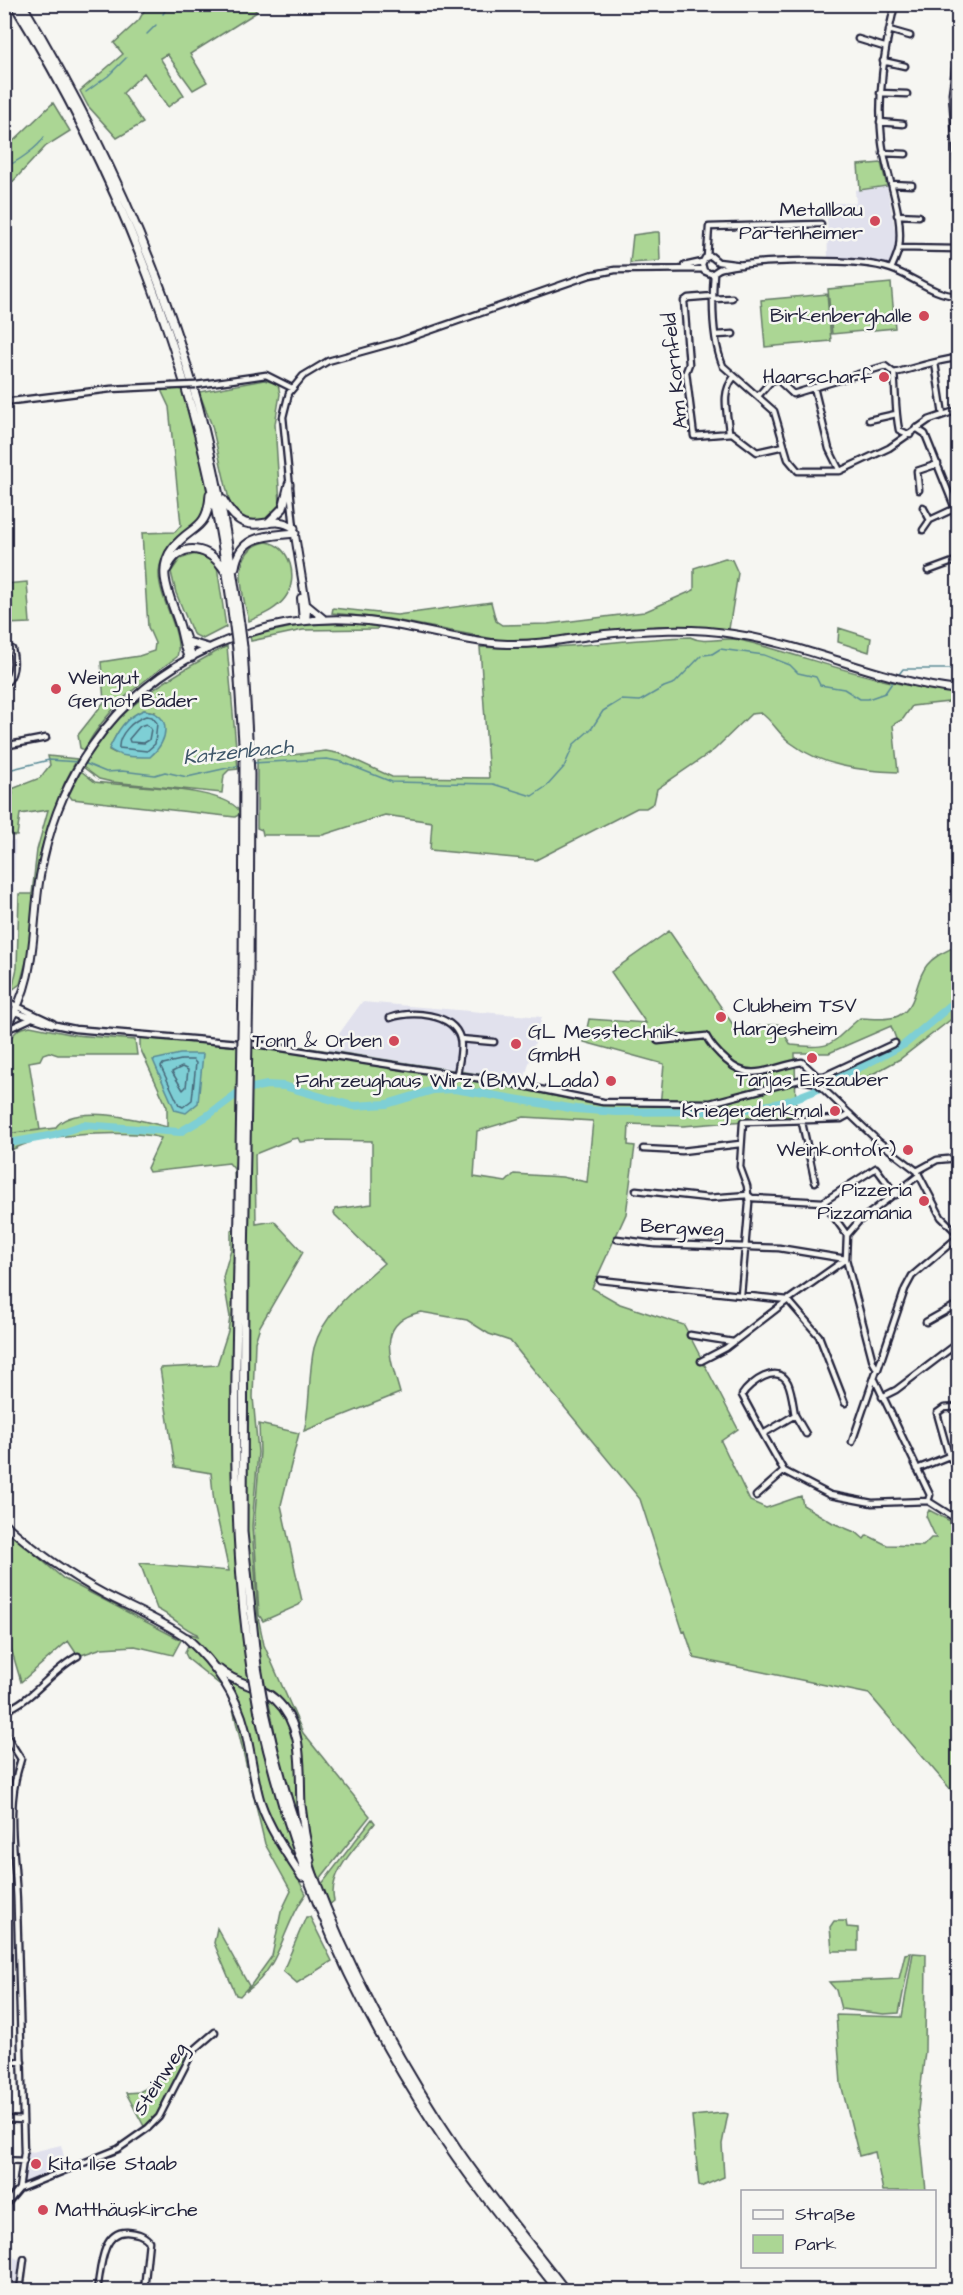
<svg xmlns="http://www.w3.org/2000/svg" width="963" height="2295" font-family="'Architects Daughter',sans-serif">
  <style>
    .built { fill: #e1e1ed }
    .green { fill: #abd694; stroke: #667c68; stroke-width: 1.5; fill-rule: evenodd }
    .water { fill: #7ecfd5; stroke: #598a97; stroke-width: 1.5 }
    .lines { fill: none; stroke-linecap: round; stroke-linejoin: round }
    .shore { stroke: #476779; stroke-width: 1.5 }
    .stream { stroke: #598a97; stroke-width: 1.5 }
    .river { stroke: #7ecfd5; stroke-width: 8 }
    .minor-casing { stroke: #22223b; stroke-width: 9 }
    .major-casing { stroke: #22223b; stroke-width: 10 }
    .highway-casing { stroke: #22223b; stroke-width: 11 }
    .minor { stroke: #f6f6f2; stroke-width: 4.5 }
    .major { stroke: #f6f6f2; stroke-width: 6 }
    .highway { stroke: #f6f6f2; stroke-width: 7 }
    .minor-bridge-casing { stroke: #22223b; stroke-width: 9; stroke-linecap: butt }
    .highway-bridge-casing { stroke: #22223b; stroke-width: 11; stroke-linecap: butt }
    .minor-bridge { stroke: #f6f6f2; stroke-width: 4.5 }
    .highway-bridge { stroke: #f6f6f2; stroke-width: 7 }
    .poi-dot { fill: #d1495b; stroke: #f6f6f2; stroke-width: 2 }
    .labels { text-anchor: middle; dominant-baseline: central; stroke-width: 5; stroke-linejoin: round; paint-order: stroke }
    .poi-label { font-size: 20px; fill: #22223b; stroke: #f6f6f2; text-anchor: end }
    .street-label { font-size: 20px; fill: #22223b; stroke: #f6f6f2 }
    .water-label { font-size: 21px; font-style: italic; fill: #3e5669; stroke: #f6f6f2 }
  </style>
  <rect width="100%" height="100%" fill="#f6f6f2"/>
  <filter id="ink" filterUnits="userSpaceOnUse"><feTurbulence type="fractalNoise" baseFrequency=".0167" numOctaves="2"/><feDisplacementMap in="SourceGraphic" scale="12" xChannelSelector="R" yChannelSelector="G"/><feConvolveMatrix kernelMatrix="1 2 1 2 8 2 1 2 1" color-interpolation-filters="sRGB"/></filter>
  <g filter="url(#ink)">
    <path class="built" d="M887,186L896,236L895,249L888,270L862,265L828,266L827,203H856L855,190Z
      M5,841H15L12,975L5,997Z
      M362,1002L542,1017L524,1081L326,1052Z
      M61,2145L67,2168L25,2182L28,2153Z
      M5,2253L20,2260L17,2290H5Z"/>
    <path class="green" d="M164,5H251L257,12L190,54L207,82L193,90L167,54L160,58L184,95L168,107L144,73L123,93L143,123L117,138L88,106L80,91L123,54L114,43L139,20L145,9L142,5H159L161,7Z
      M53,103L70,131L46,146L5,190V149Z
      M881,163L887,186L860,190L858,165Z
      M655,232H659L660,261L630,263L633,235Z
      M891,283L895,328L832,334L828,289Z
      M827,294L831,341L765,347L761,300Z
      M264,380L278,384L280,394L275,424L280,504L264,521L245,520L230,504L212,426L199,392Z
      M184,389C189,417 214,488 205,511C195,537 161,541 159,572C158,599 184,633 177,657C137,685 108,707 84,750L80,748L78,735L104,702L101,662L139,656L154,651L155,643L148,627L142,533L175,532L181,525L169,407L162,392V390Z
      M266,542C291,545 299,579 285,598C276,610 262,615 249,621C242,594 229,549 266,542Z
      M195,554L208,557L217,566L226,627L203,639L193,634L176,593L171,572L180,559Z
      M725,558L732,560L738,573L729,629L659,626L548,639L499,640L389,619L332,613L333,608L397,615L491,602L496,621L502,625L548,624L644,612L694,590V568Z
      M27,582L30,623L5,624V584Z
      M352,623L378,627L377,629L303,630L251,641L250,636L302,625Z
      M839,628L871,638L869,652L838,642Z
      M690,637C706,645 723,636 740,640C813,658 883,687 958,692V701L912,706L903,719L893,725L898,772C861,771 821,766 791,743C779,735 773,721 761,713L751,714L714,750L657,789L654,803L646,808H637L536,860L430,850L432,822L385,815L323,835H263L262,830L257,828V759L326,751L342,754L392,777L489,778L480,647C550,652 620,639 690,637Z
      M227,646L238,769L229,770L224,775L222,793L112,782L99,779L83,767C114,708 170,676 227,646ZM144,710L155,712L115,753L109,750C116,732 126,717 144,710Z
      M48,756L77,759L64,784L41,849L30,947L20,984L12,990L17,968L19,894H32L37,850L48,810L20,814L17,836L5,835L4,796L13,794L12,789L40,778L50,765Z
      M81,771L95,782C119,786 236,787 240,814L235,817L72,799L69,795Z
      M669,931L736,1029L778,1024L791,1045C837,1050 829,1043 860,1018C871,1018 887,1021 898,1016C918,1007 914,981 927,965C935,955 947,951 958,945V1014L900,1059L858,1082L844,1071L898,1044L891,1026L829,1053H795L796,1117L683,1126L629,1124L628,1145L635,1146L626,1214L592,1288L620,1304L684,1325L738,1429L721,1441L750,1501L766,1508L801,1496L803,1505L833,1523L857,1533L864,1539L867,1535L887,1545L923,1546L931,1538H936L926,1516L929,1510L952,1522L958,1543V1798L869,1694L694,1658L685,1631L683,1632L640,1499L510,1341L489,1334L467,1320L421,1312C374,1322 391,1360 400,1393L304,1431C311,1403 308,1374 314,1348C323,1313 358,1286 384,1263L334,1214L335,1209L372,1204V1141L326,1140L300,1142L298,1138L292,1139L255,1154L256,1224L274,1221L303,1252L260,1326L255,1342L253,1397L258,1452L252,1526L258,1617L264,1645L303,1733L370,1816L319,1880L305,1824L301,1760L282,1703L220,1669L190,1638L191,1634L198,1636L197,1634C184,1629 172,1616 157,1609L140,1563L229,1571L214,1503L211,1473L175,1467L160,1368L217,1365L228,1331L230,1317L223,1277L231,1249V1230L235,1229L234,1169L229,1163L149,1172L147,1168L161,1138C133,1130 58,1134 31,1142C22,1145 14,1149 5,1152V1134L8,1133L5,1120V1043L19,1029L30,1026L75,1035L135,1040L137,1055H58L49,1052L43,1054L40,1060L29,1062L40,1130L13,1133L55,1128C73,1102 142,1120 167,1127V1107L140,1048V1038L254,1048L258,1040L524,1081L522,1089L591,1104L660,1106L664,1064L584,1042L589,1019L646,1023L611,972ZM524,1117L593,1121L587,1182L562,1177L514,1174L506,1182L474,1177L477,1131Z
      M259,1424L299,1433L281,1505L302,1601L299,1605L263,1621L259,1615L254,1526L260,1452Z
      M4,1528L64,1579L181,1640L173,1655L135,1646L102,1648L78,1656L68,1641L21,1682L5,1628Z
      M188,1645L208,1664L226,1690L238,1719L259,1804L306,1894C281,1928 283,1965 246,1992L272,1956L281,1912L291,1891L265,1844L233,1709L224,1688L188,1659L185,1653Z
      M229,1680L252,1687L284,1819L299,1863L296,1864L263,1802L248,1731L227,1682Z
      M267,1694L274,1700L294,1731L303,1842L282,1768Z
      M372,1819L375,1823C359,1845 327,1872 334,1901L329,1905L321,1885Z
      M306,1917H310L332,1961L297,1983L283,1971Z
      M834,1921H846L847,1927L858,1928V1951H832L830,1927Z
      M217,1928L249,1986L240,1996L236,1995L214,1943Z
      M911,1953L899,2013L884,2014L841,2009L836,1990L829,1982L899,1979L905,1954Z
      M913,1953L926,1954L925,2051L918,2111L926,2191H883L875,2152L859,2156L841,2084L836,2015L902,2017Z
      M189,2051L160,2112L145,2128L126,2093L139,2092L145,2089Z
      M723,2113L728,2114L722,2144L724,2177L701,2187L699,2186L692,2116Z"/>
    <path class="water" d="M144,710C174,715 168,741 150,757C136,757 121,758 109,749C117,732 125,717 144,710Z
      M180,1054H203L198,1103L186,1113L175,1110L153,1060Z"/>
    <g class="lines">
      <path class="shore" d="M146,716L152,717L157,723L155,744L147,751L119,748C118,735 133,720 146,716Z
        M146,724L151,729L149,740L144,743L130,742L129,739L140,726Z
        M181,1060H193L196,1063L192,1100L183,1107L179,1105L161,1067L163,1064Z
        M182,1067L188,1070L186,1087L183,1090L172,1072Z"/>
      <path class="stream" d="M163,14L169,4
        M147,34L156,25
        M86,92L108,76L126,58
        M4,167C15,164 40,146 44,137
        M704,655L712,654L720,649L764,655L790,665L798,673L816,677L820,685L844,689L860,699H868L885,693L894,680
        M897,677L903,669H958
        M84,763L106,772L122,771L155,775L165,772L187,777L241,765
        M252,763L327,759L342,762L392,782L493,784L532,796L547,786L564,767L574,744L592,728L603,711L621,700L640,701L664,687L675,683L701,656
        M4,771L49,760L79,762"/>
      <path class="river" d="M4,1144L54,1135L83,1125L180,1132L207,1116L242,1090L267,1085L284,1086L353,1106L387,1104L433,1090L454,1089L576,1109L616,1112L737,1111L785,1102L814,1091L905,1044L958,999"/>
      <g class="minor-casing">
        <path id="minor" d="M913,4L923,7
          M889,30L910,36
          M858,39L884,47
          M958,47L952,93L958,178
          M883,61L905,66
          M880,93L907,94
          M880,122L903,124
          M883,153L906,154
          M891,184L912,185
          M897,215L919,216
          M899,248L958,249
          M707,257L709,227L821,224
          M742,265L718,262L711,256L705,258L702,264L704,271L711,274C716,272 717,269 722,268C758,260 858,257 891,269C914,277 933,295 958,296
          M684,266L702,262
          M891,269C894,262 898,254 899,247C904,212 886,176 882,142C877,95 884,50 895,4
          M714,273C712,302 712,340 723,366L774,411L788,459L798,471H840L889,448L929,420L958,410
          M713,296L688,298L684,301L689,364L686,372L694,436L732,433L757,452L784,446
          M713,299L732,298
          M717,335L733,334
          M935,363L943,415
          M894,373C896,392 895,410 899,430L910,435
          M196,385L266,375L292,388
          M814,387L829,449L840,471
          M758,396L772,380H778L793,394L885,366L894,373C916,368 937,360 958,358
          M4,402L111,389L171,386
          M869,420L896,414
          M916,428L925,434L958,516
          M729,433C728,413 720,394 734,377
          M919,490L917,471L938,464
          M923,507L930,520
          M294,528L283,417L289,393L303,376L328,361L400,341L590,275L615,270L703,269
          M923,530L930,520L958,507
          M928,571L958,560
          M4,685C15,676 15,661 12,649
          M4,746L46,738
          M4,1000L53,1023
          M15,1012L51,1024L75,1029L262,1045L509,1083L603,1102L710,1103L799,1080L817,1083L878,1141L917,1171
          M390,1018C411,1011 452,1012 460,1038C463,1049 458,1065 457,1076
          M4,1031L30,1019
          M460,1039L494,1042
          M658,1041L706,1036C711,1046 719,1054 727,1061C751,1084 773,1066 802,1062L817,1076
          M817,1076H824L895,1043
          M801,1118L815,1182
          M643,1149L682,1151L740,1144
          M917,1171L937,1160L958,1158
          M918,1173L941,1217L958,1234
          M636,1190L708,1198L748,1195
          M748,1195L752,1198L823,1202L876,1168L896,1195
          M823,1202L847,1235
          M617,1239L655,1244L779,1248L846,1259
          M600,1280L788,1300L846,1259
          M741,1295L749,1203L747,1186L740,1167L743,1122L841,1119L850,1114
          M926,1322L958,1304
          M690,1335L733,1342
          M701,1361L726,1348L788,1300L819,1336L845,1403
          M878,1369L905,1289L912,1276L958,1237
          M875,1380L930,1495L928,1501L958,1520
          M882,1397L896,1390L958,1343
          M958,1407L944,1408L937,1413L949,1456L958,1469
          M795,1415L806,1434
          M763,1434L742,1395C749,1383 778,1362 788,1383C792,1392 793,1405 795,1415L763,1434L784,1471L830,1495L872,1503L928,1501
          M852,1442L877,1369L873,1362L846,1259L847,1235L858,1222L918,1176
          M917,1469L949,1456
          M756,1496L784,1471
          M957,1520L954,1523L958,1539
          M4,1711C34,1700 50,1671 78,1656
          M4,1732L21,1759C4,1811 16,1852 17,1905C20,1987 22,2070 24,2153L19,2189
          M4,2061L22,2062
          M4,2119L23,2120
          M4,2160L24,2161
          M4,2207L19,2189L118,2149L148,2128L159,2117L193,2051L215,2032
          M20,2290L24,2259
          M97,2290C101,2271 101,2231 127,2232C136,2233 143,2234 149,2241L144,2290"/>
      </g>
      <g class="major-casing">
        <path id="major" d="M294,529L307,610L306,621
          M301,598L303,621
          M307,605L324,619
          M4,1029C38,983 31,929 40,876C48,830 64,785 92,746C153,658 261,610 368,621C415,626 460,642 507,644C540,645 572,638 605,634C648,630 690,627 733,634C811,645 879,681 958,690
          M4,1523C35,1551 69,1575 106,1595C133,1609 161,1620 187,1638"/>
      </g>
      <g class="highway-casing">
        <path id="highway" d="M14,4C130,193 209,405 234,626
          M22,4C101,136 167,278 204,428C220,492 231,558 240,624
          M223,500C249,546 268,509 294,528
          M268,523L283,508L289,484
          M235,567C240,534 268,536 295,533
          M167,569C180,539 211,547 225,571
          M184,634L192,657
          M188,642L208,648
          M243,647L250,774L249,979
          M237,649L244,758L243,978
          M189,658C184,649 183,638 180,627C173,602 154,572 173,548C191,525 208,531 210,494
          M238,1264C235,1399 231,1534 251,1668
          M244,1264L243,1532L257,1667
          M187,1638C214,1663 236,1693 245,1729C251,1753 253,1777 260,1801C269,1828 286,1853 302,1877
          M220,1670C237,1685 260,1685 276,1700C305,1727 299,1770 301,1805C303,1824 306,1842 310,1860
          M265,1712C299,1870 367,2016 458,2150C491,2198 530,2244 565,2290
          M259,1713C291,1861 352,2000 435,2126C472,2183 516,2236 558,2290"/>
      </g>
      <use href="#minor" class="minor"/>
      <use href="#major" class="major"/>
      <use href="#highway" class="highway"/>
      <g class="minor-bridge-casing">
        <path id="minor-bridge" d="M171,386L196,385"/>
      </g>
      <g class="highway-bridge-casing">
        <path id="highway-bridge" d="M240,624L243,647
          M234,626L237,649
          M238,1264L243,978
          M244,1264L249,979
          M257,1667L265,1712
          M251,1668L259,1713"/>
      </g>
      <use href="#minor-bridge" class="minor-bridge"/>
      <use href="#highway-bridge" class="highway-bridge"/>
    </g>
  </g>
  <g class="poi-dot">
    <circle cx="875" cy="221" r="6"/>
    <circle cx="924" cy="316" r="6"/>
    <circle cx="884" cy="377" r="6"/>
    <circle cx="56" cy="689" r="6"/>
    <circle cx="721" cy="1017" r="6"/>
    <circle cx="394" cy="1041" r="6"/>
    <circle cx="516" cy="1044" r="6"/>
    <circle cx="812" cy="1058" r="6"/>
    <circle cx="611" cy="1081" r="6"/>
    <circle cx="835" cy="1111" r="6"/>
    <circle cx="908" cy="1150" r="6"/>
    <circle cx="924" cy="1201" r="6"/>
    <circle cx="36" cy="2164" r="6"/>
    <circle cx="43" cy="2210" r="6"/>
  </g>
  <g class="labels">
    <g class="poi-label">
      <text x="863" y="210">Metallbau<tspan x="863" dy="23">Partenheimer</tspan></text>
      <text x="912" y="316">Birkenberghalle</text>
      <text x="872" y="377">Haarscharf</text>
      <text x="68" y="678" text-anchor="start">Weingut<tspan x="68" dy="23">Gernot Bäder</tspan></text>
      <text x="733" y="1006" text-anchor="start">Clubheim TSV<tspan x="733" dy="23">Hargesheim</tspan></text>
      <text x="528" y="1032" text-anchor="start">GL Messtechnik<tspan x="528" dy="23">GmbH</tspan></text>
      <text x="382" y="1041">Tonn &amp; Orben</text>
      <text x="812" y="1080" text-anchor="middle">Tanjas Eiszauber</text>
      <text x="599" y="1081">Fahrzeughaus Wirz (BMW, Lada)</text>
      <text x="823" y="1111">Kriegerdenkmal</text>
      <text x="896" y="1150">Weinkonto(r)</text>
      <text x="912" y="1190">Pizzeria<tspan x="912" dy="23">Pizzamania</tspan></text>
      <text x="48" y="2164" text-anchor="start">Kita Ilse Staab</text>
      <text x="55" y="2210" text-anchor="start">Matthäuskirche</text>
    </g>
    <g class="street-label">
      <text transform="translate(675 371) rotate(-96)">Am Kornfeld</text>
      <text transform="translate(682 1228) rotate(3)">Bergweg</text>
      <text transform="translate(160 2079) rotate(-57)">Steinweg</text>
    </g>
    <g class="water-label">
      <text transform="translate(238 752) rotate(-6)">Katzenbach</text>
    </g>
  </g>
  <rect width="963" height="2295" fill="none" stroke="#f6f6f2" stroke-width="24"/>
  <rect x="12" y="12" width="939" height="2271" fill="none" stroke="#22223b" stroke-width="2" filter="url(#ink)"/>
  <rect x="741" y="2190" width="195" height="78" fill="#f6f6f2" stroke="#a1a1a9" stroke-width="1.5"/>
  <rect x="753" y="2210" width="30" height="9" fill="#f6f6f2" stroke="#a1a1a9" stroke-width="1.5"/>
  <text x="795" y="2220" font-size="18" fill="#22223b">Straße</text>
  <rect x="753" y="2235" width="30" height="18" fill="#abd694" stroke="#a1a1a9" stroke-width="1.5"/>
  <text x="795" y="2250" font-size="18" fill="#22223b">Park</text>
</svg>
